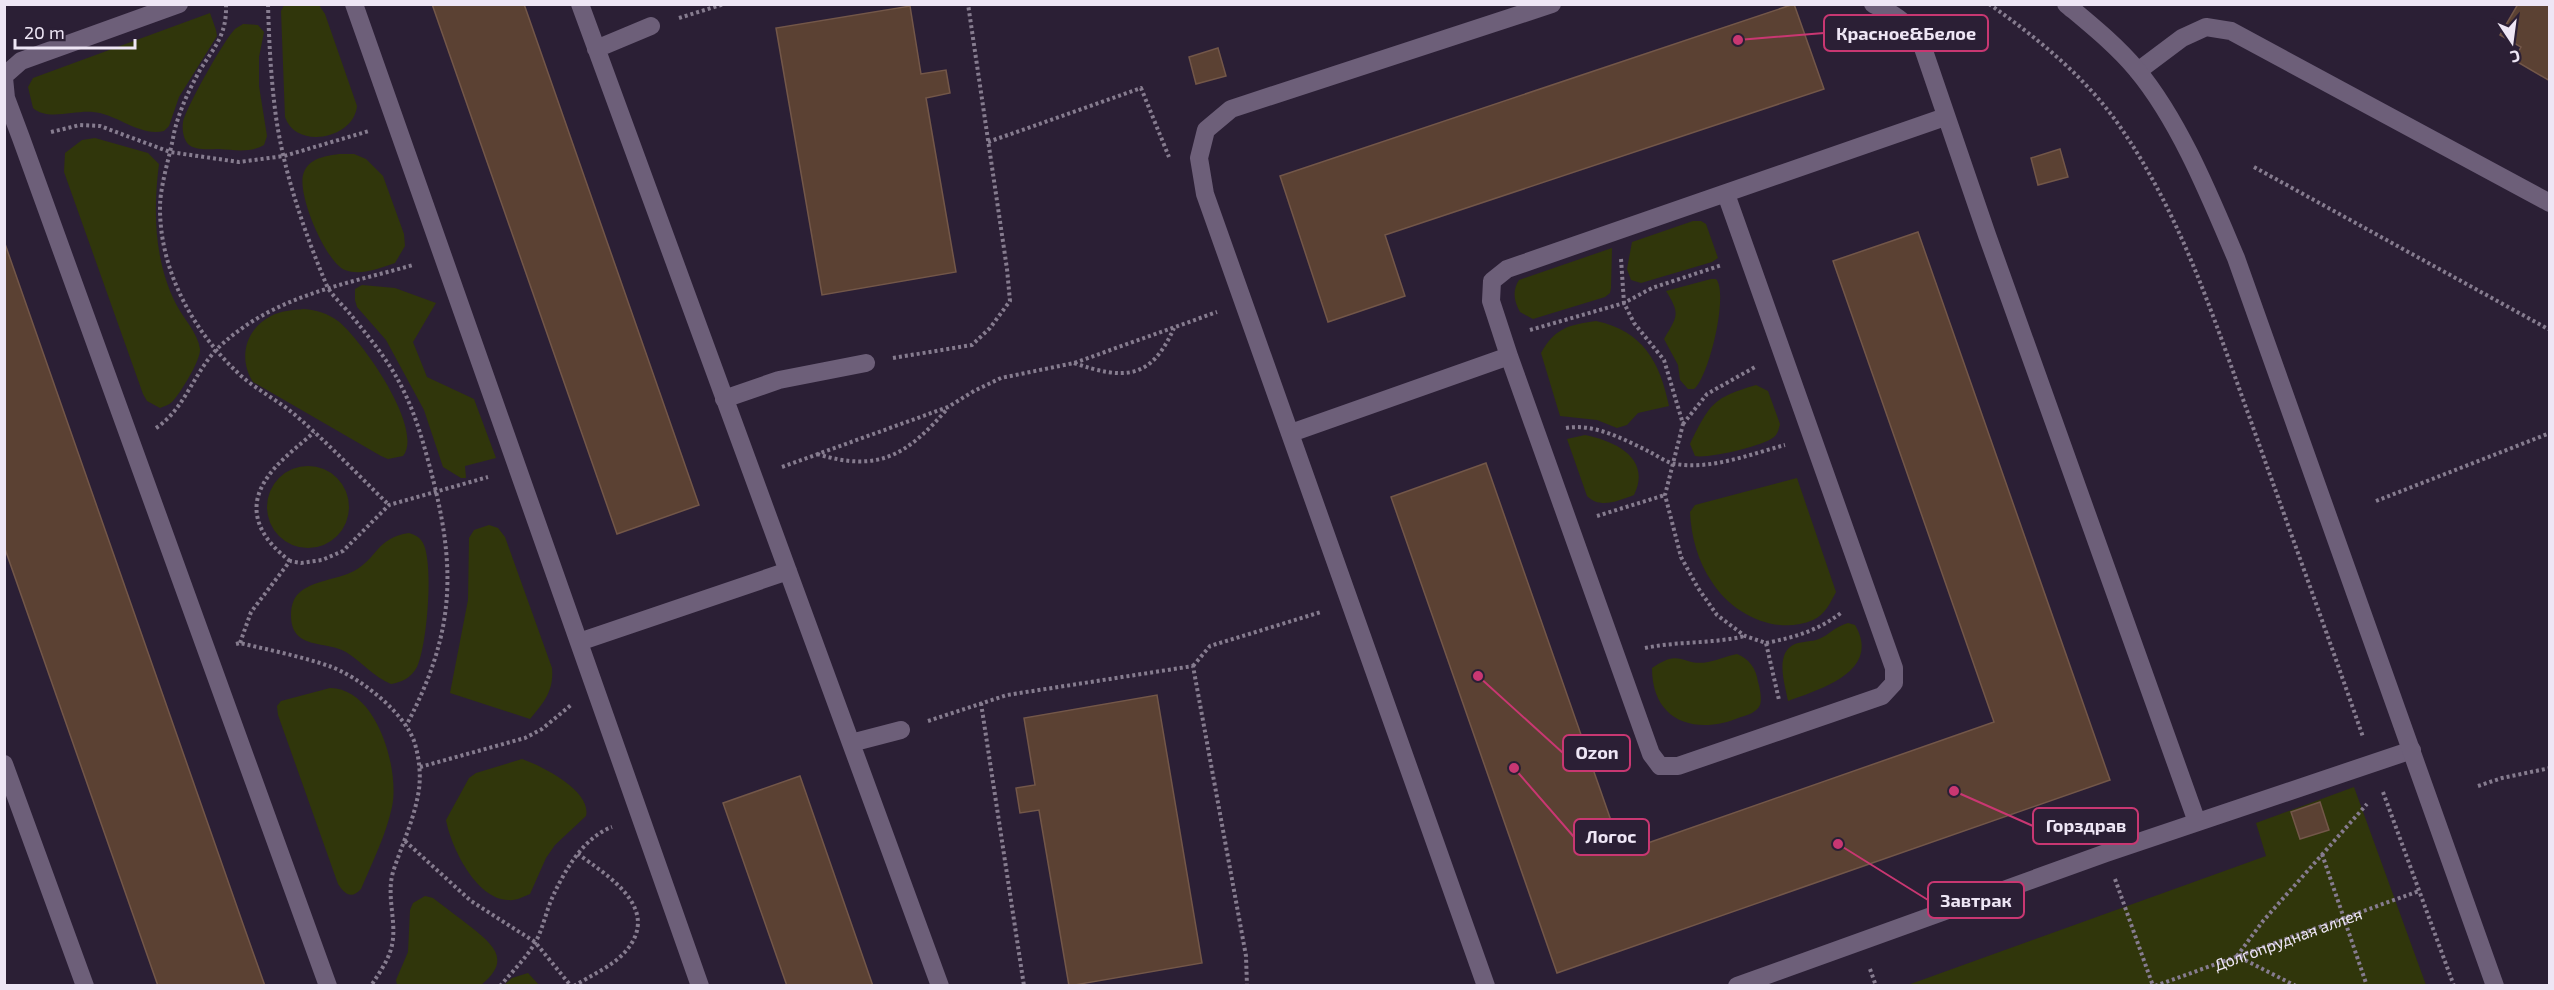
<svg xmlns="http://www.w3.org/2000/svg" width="2554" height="990" font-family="'Exo 2',sans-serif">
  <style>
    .green { fill: #30360b }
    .building { fill: #5b4133; stroke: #735749; stroke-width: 1.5 }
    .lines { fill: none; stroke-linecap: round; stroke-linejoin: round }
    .path { stroke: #867c8f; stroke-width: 4; stroke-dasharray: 3 3; stroke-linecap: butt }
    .service { stroke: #6d5f79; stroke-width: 18 }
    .minor { stroke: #6d5f79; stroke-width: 18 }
    .labels { text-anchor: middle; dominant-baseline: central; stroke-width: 4.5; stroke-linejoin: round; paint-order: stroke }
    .street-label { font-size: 16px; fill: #eee6f5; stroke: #2b1f35 }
    .leader { fill: none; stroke: #c93772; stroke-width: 2 }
    .callout-dot { fill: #c93772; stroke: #2b1f35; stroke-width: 2 }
    .callout { fill: #2b1f35; stroke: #c93772; stroke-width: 2 }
    .callout-label { font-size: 18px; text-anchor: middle; font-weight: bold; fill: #eee6f5 }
  </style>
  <rect width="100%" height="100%" fill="#2b1f35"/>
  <path class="green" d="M284,5H319L325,14L357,106C354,139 296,150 285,117L281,11Z
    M210,13L216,30L217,36L179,97L169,126L164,131C140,137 117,114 93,112C75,110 47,121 33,108L28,87L33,78Z
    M243,24L258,25L264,32L259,57V86L267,136L264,145C250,153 235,150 219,149C210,149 195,151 188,144C183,138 182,129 183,122C187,106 224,40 235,29C237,27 241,26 243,24Z
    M95,138L148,153L159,164C153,210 154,261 176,304C183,318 198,333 200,349C201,360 180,394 172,402C169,405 164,406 160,408L147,401L143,394L64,172L65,153L82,140Z
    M339,154H354L366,159L383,176L404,234L405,246L395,263C380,268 361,276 345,270C326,263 295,191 304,172C310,158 325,156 339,154Z
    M1693,221H1701L1706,224L1718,258L1712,262L1641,283L1631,280L1627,269L1632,242Z
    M1612,248L1611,288L1610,293L1605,297L1533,319L1520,312C1514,301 1512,291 1519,280Z
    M1711,279H1716C1729,293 1709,377 1694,389H1688L1680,380L1678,365L1664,339C1677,316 1681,315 1666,291Z
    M362,285L395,288L436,303L413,342L427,377L474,399L496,458L465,466L466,478H461L443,467L424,410L386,340L357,307L355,300V289Z
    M304,309C317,310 327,313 338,321C361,339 425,429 403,456L388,459L381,456L253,382C238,359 245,329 271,316C280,311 293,310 304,309Z
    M1596,321C1643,331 1660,362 1669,406L1638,413L1627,425L1617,428L1597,420L1560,416L1541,353C1555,328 1568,325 1596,321Z
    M1756,385L1768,391L1780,424C1779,428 1778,434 1774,437C1764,446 1707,459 1695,456L1690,444C1710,404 1712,398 1756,385Z
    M1585,435C1615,441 1652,458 1634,495C1618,501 1600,509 1587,496L1567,439Z
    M267 507a41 41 0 1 1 82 0a41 41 0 1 1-82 0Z
    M1797,478L1836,592C1830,603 1825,615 1813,620C1776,636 1732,614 1712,582C1698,562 1691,536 1690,512L1695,505Z
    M489,525L498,528L505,537L552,668C554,691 544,702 530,719L450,693L468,600L469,538L474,530Z
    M409,533C415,535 420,537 423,543C434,563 427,646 417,667C411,678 402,682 391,684C374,677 362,662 346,652C326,640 291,651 291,615C291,607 293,599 298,594C312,580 337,580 354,571C378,558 376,538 409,533Z
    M1848,623L1855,625C1882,671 1821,689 1788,701C1785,684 1774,653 1795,644C1803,641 1811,642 1819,639C1829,635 1834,627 1848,623Z
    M1737,654C1749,659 1756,668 1758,682C1760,688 1762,699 1760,705C1757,712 1748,715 1741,717C1696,736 1652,722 1652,668C1682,647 1682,667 1708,662C1718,660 1727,656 1737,654Z
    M330,688C377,688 400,770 392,807C386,835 372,863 361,889C352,899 345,895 338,884L278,715L277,706L281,701Z
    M522,759C542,766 592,791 586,816L555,845L546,858L530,894C523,897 516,901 508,900C476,899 451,847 446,820L469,778L476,773Z
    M2354,787L2426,985L1905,986L2266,856L2256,823Z
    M425,896L433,898C445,907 458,917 471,927C495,946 511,961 481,985H397L396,980L408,952L410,910L413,903Z
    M528,973L539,985H504L512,978Z"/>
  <path class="building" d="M432,4H524L699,505L617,534Z
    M1794,4L1824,89L1385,235L1405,296L1328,322L1280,176Z
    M2518,4H2550V81L2514,60L2521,47L2500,35Z
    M910,6L921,74L946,70L950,93L926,98L956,272L822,295L776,28Z
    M1218,48L1226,76L1196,84L1189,57Z
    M2060,149L2068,177L2038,185L2031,158Z
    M1918,232L2110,780L1557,973L1391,497L1486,463L1622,852L1994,722L1833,261Z
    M4,241L243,924L265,986H158L4,546Z
    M1157,695L1202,963L1069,986L1039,810L1020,813L1016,788L1035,785L1024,718Z
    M800,776L873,986H787L723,803Z
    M2320,802L2329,830L2300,839L2291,812Z"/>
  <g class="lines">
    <g class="path">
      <path d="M226,4C227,35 215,46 200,70C189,90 179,111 174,133C170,156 161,182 160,205C159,269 192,330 238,373C255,389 276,399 294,414C327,442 358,475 389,505"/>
      <path d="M268,4C269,42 271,80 276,117C284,173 305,234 327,286C332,296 343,305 350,314C364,331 379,349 391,368C410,398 420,430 429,464C457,567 456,631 406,726"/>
      <path d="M1989,4C2039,39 2089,80 2123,131C2182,218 2214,319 2249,416C2287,523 2326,630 2363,737"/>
      <path d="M679,18L724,4"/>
      <path d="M51,132L80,125L100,126L170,152L239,162L284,156L369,131"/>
      <path d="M988,142L1141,88L1169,157"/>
      <path d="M2254,167L2550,330"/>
      <path d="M1621,259L1624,303L1634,323L1664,360L1683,424L1665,495L1681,557L1698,588L1717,615L1745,636L1766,643L1779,700"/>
      <path d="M1530,330L1624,303L1652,288L1722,265"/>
      <path d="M893,358L972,345L990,328L1010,301L1007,269L968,4"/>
      <path d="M1074,363C1124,380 1151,380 1174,328"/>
      <path d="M1683,424L1707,394L1755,367"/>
      <path d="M156,428C185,409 194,372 218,348C272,296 343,285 413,265"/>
      <path d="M1566,428C1595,423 1625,440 1650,452C1658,456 1667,463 1676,464C1711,470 1751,454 1785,445"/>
      <path d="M817,454C879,473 907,455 948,408"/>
      <path d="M782,467L948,407L974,391L1001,378L1074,363L1217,312"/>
      <path d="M2376,501L2550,433"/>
      <path d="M1597,516L1665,495"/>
      <path d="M290,561C262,540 244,511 267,478C278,461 299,446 314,432"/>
      <path d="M240,643L251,612L290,561L301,563L322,560L343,551L389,505L488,477"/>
      <path d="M1766,643C1795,637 1818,631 1842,612"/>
      <path d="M236,644L240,643C269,650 300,656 329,666C358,676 406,713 415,744C419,758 421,774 419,789C415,818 402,844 393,872C386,897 397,921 392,945C389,960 379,973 371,986"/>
      <path d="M1645,648C1678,641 1712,644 1745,636"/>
      <path d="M1193,666L1210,646L1321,612"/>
      <path d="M981,703L1024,986"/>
      <path d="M928,721L1007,695L1193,666L1246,956L1247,986"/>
      <path d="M420,767L525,738L542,729L571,705"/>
      <path d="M2478,786L2502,778L2550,768"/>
      <path d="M2383,792L2454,986"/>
      <path d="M405,841L471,901L535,942L571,986"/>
      <path d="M2322,854L2367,986"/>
      <path d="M2115,879L2153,986"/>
      <path d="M1870,969L1876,986"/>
      <path d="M500,986C512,972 526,958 535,943C543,929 546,911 553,896C565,870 584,837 612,827"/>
      <path d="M574,986C590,976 613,966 625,952C663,909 608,876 578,854"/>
      <path id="s1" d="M2155,986L2419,891"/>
      <path d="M2296,986L2237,956L2263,921L2367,804"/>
    </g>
    <path class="service" d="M354,4L700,986
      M580,4L940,986
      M1873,4C1899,16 1909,24 1923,48L1987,235L2197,822
      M596,49L651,26
      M2138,71L2182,38L2206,27L2231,31L2550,203
      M4,76L21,61L179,4
      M4,78L6,98L21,138L328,986
      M1726,194L1894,668V683L1882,696L1678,766H1660L1651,754L1509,356L1491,301L1492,281L1507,269L1945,117
      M724,399L779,380L866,363
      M1291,433L1509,356
      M579,642L788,571
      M851,743L901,730
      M4,764L85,986
      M1486,986L1205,194L1199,158L1206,130L1231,109L1552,4
      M1737,986L2106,853L2412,750"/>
    <path class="minor" d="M2066,4C2091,25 2116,45 2137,70C2180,122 2210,197 2236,258L2495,986"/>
  </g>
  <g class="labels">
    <g class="street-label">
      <text stroke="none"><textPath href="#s1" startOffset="141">Долгопрудная аллея</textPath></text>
    </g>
  </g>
  <path class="leader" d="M1738 40L1824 33M1478 676L1563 753M1954 791L2033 826M1514 768L1574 837M1838 844L1928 900"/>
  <g class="callout-dot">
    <circle cx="1738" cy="40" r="6"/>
    <circle cx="1478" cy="676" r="6"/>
    <circle cx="1954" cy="791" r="6"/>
    <circle cx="1514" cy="768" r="6"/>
    <circle cx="1838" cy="844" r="6"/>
  </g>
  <g class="callout">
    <rect x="1824" y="15" width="164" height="36" rx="6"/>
    <rect x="1563" y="735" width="67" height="36" rx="6"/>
    <rect x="2033" y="808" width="105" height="36" rx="6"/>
    <rect x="1574" y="819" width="75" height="36" rx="6"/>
    <rect x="1928" y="882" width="96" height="36" rx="6"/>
  </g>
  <g class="callout-label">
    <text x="1906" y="40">Красное&amp;Белое</text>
    <text x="1597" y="759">Ozon</text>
    <text x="2086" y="832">Горздрав</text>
    <text x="1611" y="843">Логос</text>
    <text x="1976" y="907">Завтрак</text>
  </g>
  <rect width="2554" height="990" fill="none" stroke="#eee6f5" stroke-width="12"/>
  <g transform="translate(2512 42) rotate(167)" stroke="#2b1f35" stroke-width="4.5" paint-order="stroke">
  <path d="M0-4.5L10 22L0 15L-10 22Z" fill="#eee6f5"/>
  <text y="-9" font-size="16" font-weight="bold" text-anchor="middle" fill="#eee6f5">С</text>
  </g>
  <path d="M15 39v9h120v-9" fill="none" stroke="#eee6f5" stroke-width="3"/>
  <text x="24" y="39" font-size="18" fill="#eee6f5" stroke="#2b1f35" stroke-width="4.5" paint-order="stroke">20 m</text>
</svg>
